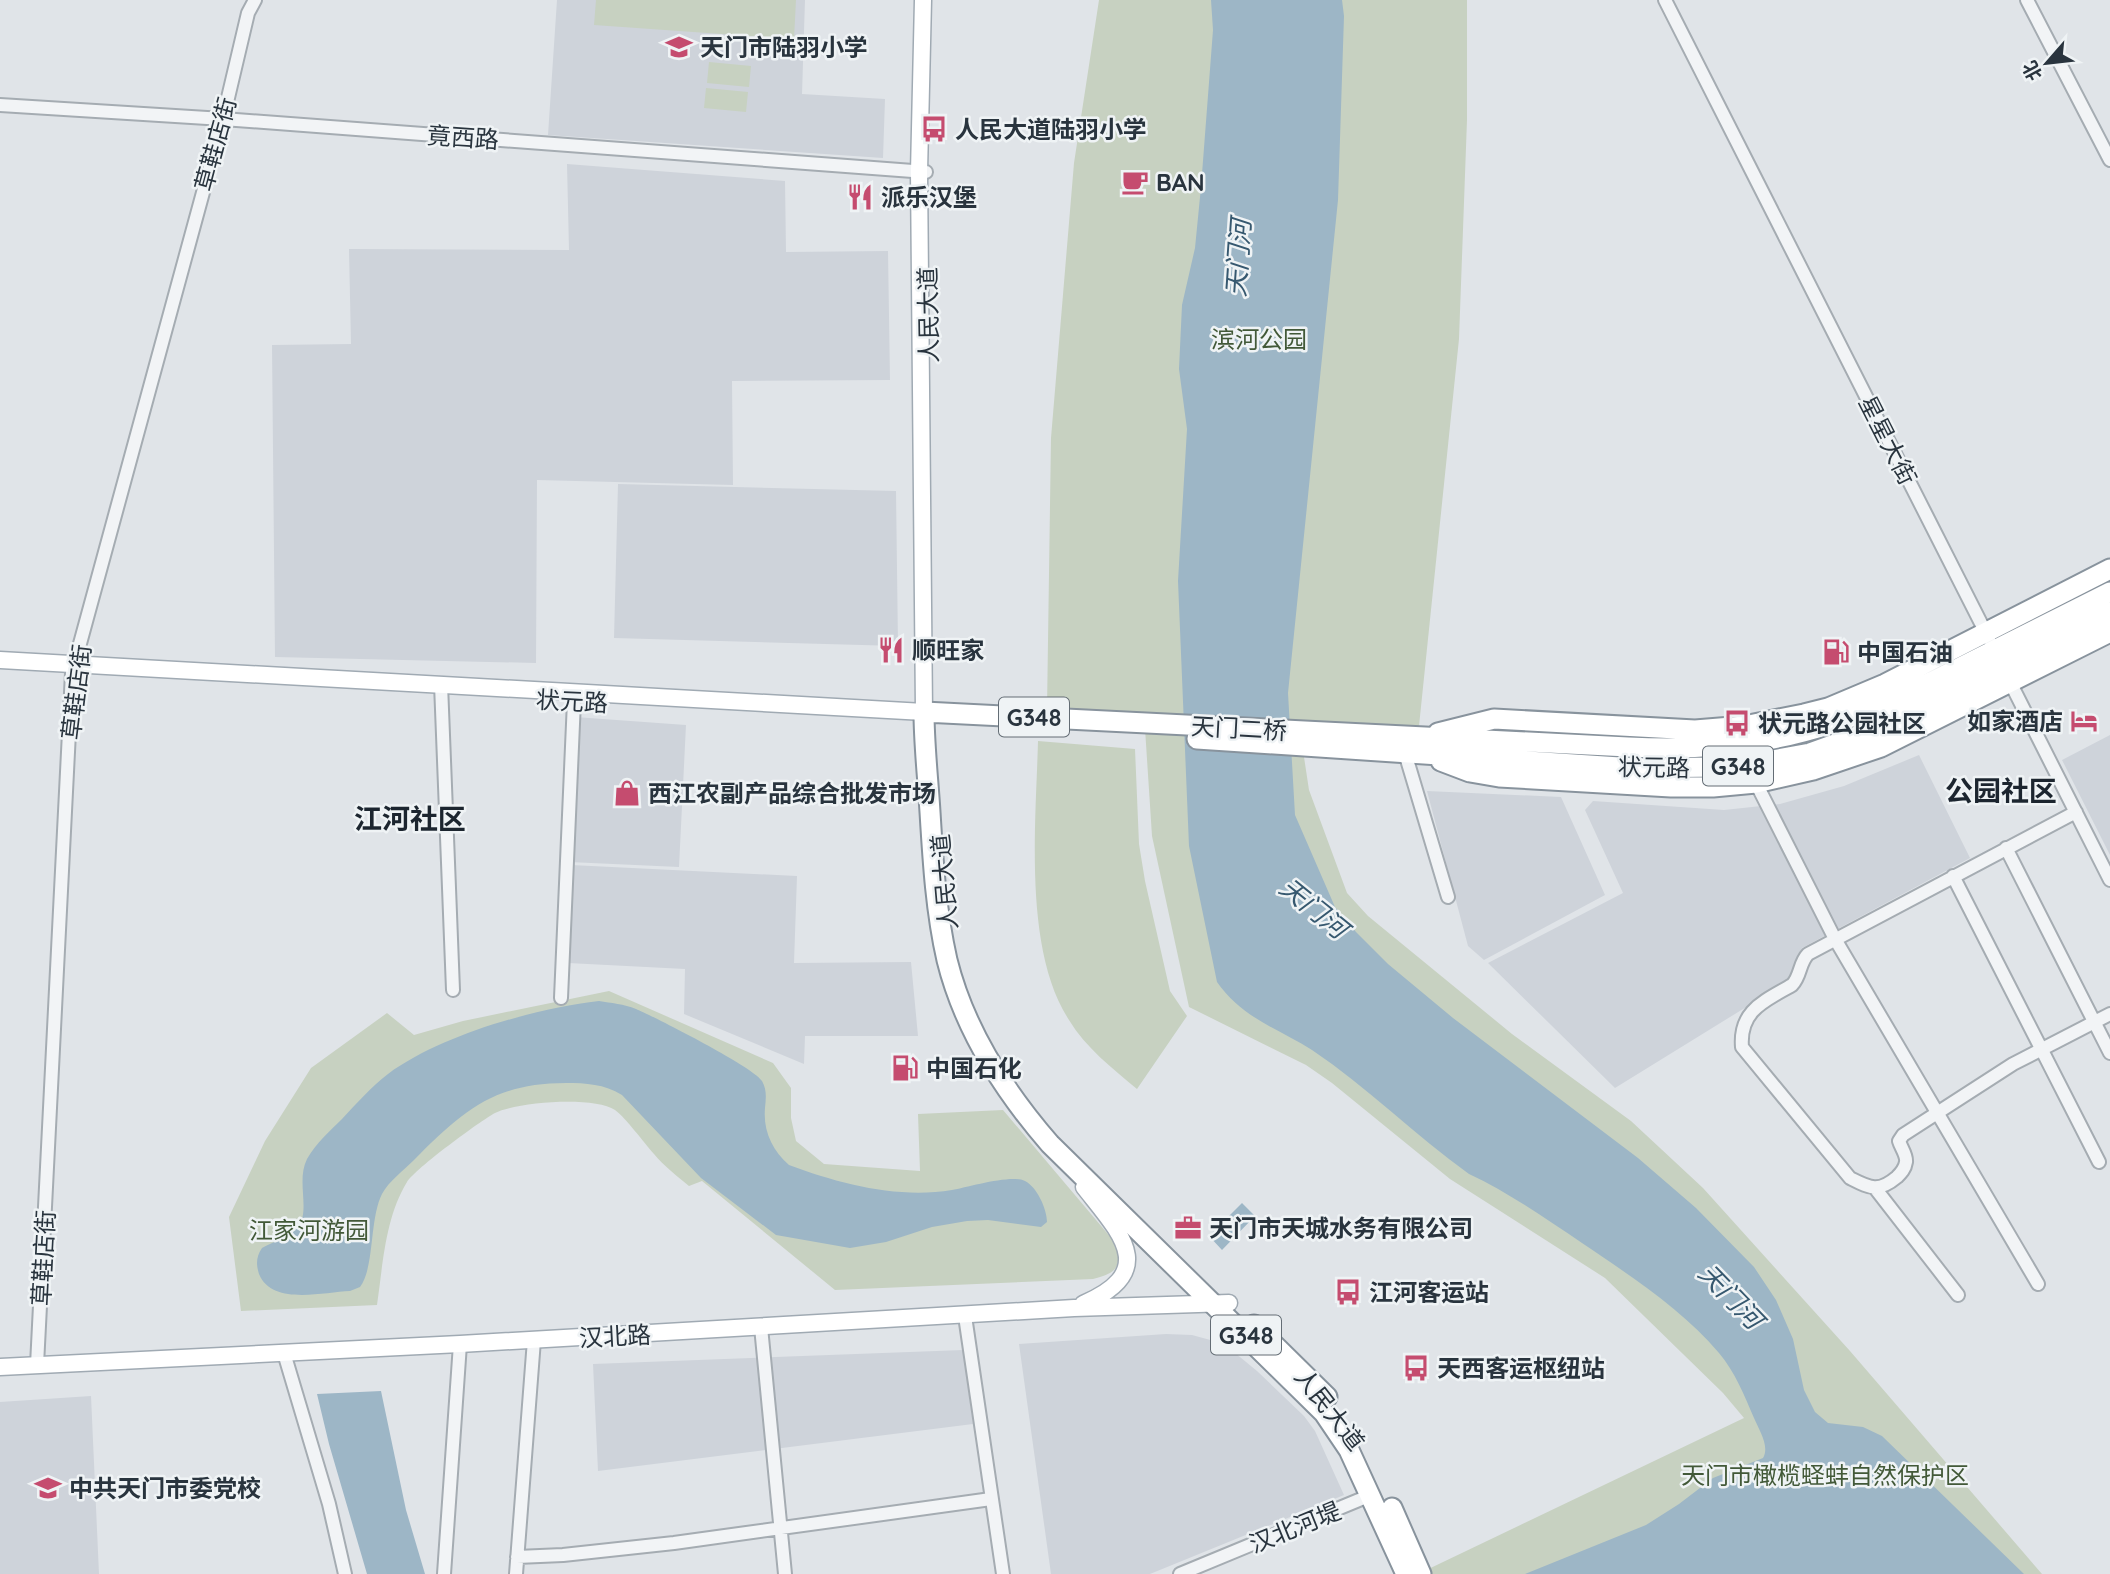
<svg xmlns="http://www.w3.org/2000/svg" width="2110" height="1574" font-family="Quicksand,'Noto Sans SC',sans-serif">
  <style>
    .built { fill: #ced3da }
    .green { fill: #c7d1c1 }
    .water { fill: #9db6c6 }
    .lines { fill: none; stroke-linecap: round; stroke-linejoin: round }
    .minor-casing { stroke: #a5acb2; stroke-width: 16 }
    .major-casing { stroke: #a0aab3; stroke-width: 19 }
    .highway-casing { stroke: #88939d; stroke-width: 23 }
    .minor { stroke: #f2f4f6; stroke-width: 12 }
    .major { stroke: #fff; stroke-width: 16 }
    .highway { stroke: #fff; stroke-width: 19 }
    .labels { text-anchor: middle; dominant-baseline: central; stroke-width: 5; stroke-linejoin: round; paint-order: stroke }
    .shield { fill: #eff3f5; stroke: #646d75; stroke-width: 2 }
    .shield-label { font-size: 23px; font-weight: bold; fill: #29343e }
    .poi-label { font-size: 24px; font-weight: bold; fill: #29343e; stroke: #eff3f5; text-anchor: start }
    .street-label { font-size: 24px; fill: #29343e; stroke: #eff3f5 }
    .park-label { font-size: 24px; fill: #425938; stroke: #eff3f5 }
    .water-label { font-size: 26px; font-style: italic; fill: #36586f; stroke: #eff3f5 }
    .quarter-label { font-size: 28px; font-weight: bold; fill: #1c252f; stroke: #eff3f5 }
  </style>
  <rect width="100%" height="100%" fill="#e0e4e8"/>
  <path class="built" d="M557,0H805L802,94L885,99L883,158L548,135Z
    M567,164L785,181L786,252L888,251L890,380L732,381L733,485L537,480L536,663L275,657L272,345L351,344L349,249L569,250Z
    M618,484L896,491L898,646L614,638Z
    M575,717L686,725L679,867L569,862Z
    M2110,735V855L2062,760Z
    M1919,755L1970,858L1802,948L1790,980L1615,1088L1488,963L1623,893L1585,810L1593,801L1724,810L1780,804L1844,786Z
    M1427,791L1561,797L1605,895L1484,960L1468,946Z
    M571,865L797,876L794,963L911,962L918,1036H805L804,1064L684,1014L685,969L568,963Z
    M1166,1334L1192,1335L1214,1341L1229,1348L1257,1371L1304,1416L1315,1431L1344,1495L1150,1574H1051L1019,1344Z
    M963,1350L973,1424L598,1471L593,1364Z
    M91,1396L99,1574H0V1402Z"/>
  <path class="green" d="M596,0H796L794,39L594,25Z
    M1099,0H1467V120L1459,339L1419,726L1306,721L1304,757L1309,790L1347,893L1368,916L1512,1034L1631,1121L1703,1188L1850,1351L2042,1574H1418L1744,1418L1723,1393L1605,1278L1450,1179L1332,1083L1306,1065L1189,1007L1152,836L1144,713L1047,709L1051,438L1074,163Z
    M709,62L751,66L749,87L707,83Z
    M706,88L748,92L746,112L704,108Z
    M1038,741L1135,749L1139,844L1145,881L1170,991L1187,1016L1137,1089C1112,1068 1086,1048 1069,1020C1023,949 1036,823 1038,741Z
    M609,991L773,1063L791,1088V1118L796,1141L824,1164L920,1171L918,1114L1003,1110L1118,1246C1120,1270 1115,1273 1093,1279L835,1290L702,1181L689,1186C677,1176 664,1166 654,1154C644,1143 626,1118 615,1110C594,1096 517,1102 495,1113C480,1121 415,1169 407,1182C385,1218 383,1264 377,1305L241,1311L229,1217L265,1141L311,1068L387,1013L414,1035L463,1021Z"/>
  <path class="water" d="M1211,0H1342L1344,16L1338,200L1288,693L1295,815L1335,907L1356,932L1388,964L1453,1018L1638,1158L1696,1208L1754,1267L1776,1300L1793,1339L1804,1390L1815,1412L1828,1423L1863,1427L1882,1436L2024,1574H1525L1646,1525L1679,1504L1713,1478L1763,1458C1770,1446 1759,1430 1754,1418C1744,1395 1735,1372 1719,1353C1682,1309 1629,1275 1582,1243C1546,1219 1508,1192 1469,1174C1415,1135 1367,1087 1312,1050C1277,1028 1242,1018 1217,982L1189,846L1178,581L1187,429L1179,369L1182,305L1195,248L1201,187L1213,30Z
    M599,1001C611,1003 624,1004 636,1009C655,1017 755,1068 762,1081C767,1090 766,1098 765,1108C763,1131 772,1150 789,1165C840,1184 898,1199 952,1190C968,1187 1012,1174 1025,1181C1037,1187 1047,1209 1047,1222L1041,1227L988,1220L967,1221L932,1227L886,1242L850,1248L776,1235L701,1178L622,1095C604,1084 586,1083 566,1083C494,1083 463,1111 414,1160C404,1170 389,1181 382,1194C369,1220 375,1267 360,1287L350,1291C323,1292 272,1306 259,1274C256,1264 256,1257 262,1248C273,1242 286,1238 295,1230C313,1214 295,1183 307,1159C316,1143 330,1131 342,1119C357,1103 371,1087 388,1074C441,1035 533,1009 599,1001Z
    M1242,1203L1255,1216L1222,1250L1209,1236Z
    M381,1391L406,1510L425,1574H367L329,1444L317,1394Z"/>
  <g class="lines">
    <g class="minor-casing">
      <path id="minor" d="M1665,0L1989,639
        M2027,0L2110,160
        M0,105L223,119L926,172
        M2008,678L2110,880
        M441,684L453,990
        M1405,753L1448,897
        M1756,783L1835,939L2038,1284
        M2076,812L1808,954C1799,963 1801,976 1792,985C1765,1001 1739,1010 1742,1047L1850,1178C1870,1188 1878,1193 1897,1177C1901,1173 1905,1169 1906,1162C1907,1155 1901,1148 1899,1141L1903,1135L2013,1064L2110,1014
        M2006,848L2110,1053
        M1953,876L2099,1162
        M561,998L574,701
        M1875,1188L1958,1295
        M965,1316L1003,1574
        M761,1327L785,1574
        M284,1353L329,1504L345,1574
        M37,1365L72,673L223,119L248,13L255,0
        M517,1557L563,1555L674,1543L991,1499
        M444,1574L460,1344
        M516,1574L534,1340
        M1180,1574L1371,1495"/>
    </g>
    <g class="major-casing">
      <path id="major" d="M0,660L924,712L919,172L923,0
        M1083,1304C1160,1271 1120,1233 1084,1187
        M0,1367L460,1344L1074,1308L1229,1303"/>
    </g>
    <g class="highway-casing">
      <path id="highway" d="M1438,733L1494,719L1695,730L1744,726L1804,714L1828,708L1885,684L2110,569
        M1197,739L1635,768L1719,767L1751,764L1810,753L1874,730L2110,612
        M1441,761L1470,772L1499,777L1671,787H1713L1756,783L1813,770L1881,747L2110,632
        M1254,1325L1327,1397
        M1392,1508L1421,1574
        M1406,1574L1349,1450L1324,1413L1050,1144C1004,1091 964,1029 947,960C936,912 933,862 930,812C928,779 924,745 924,712L1628,747C1732,752 1802,740 1897,699L2110,592"/>
    </g>
    <use href="#minor" class="minor"/>
    <use href="#major" class="major"/>
    <use href="#highway" class="highway"/>
  </g>
  <defs>
    <g id="school-bare" transform="scale(2.1)"><path d="M0-5L7-2L0 1L-7-2ZM-4 1L0 2.5L4 1V4Q0 6-4 4Z" fill="#c54c6f" stroke="#eff3f5" stroke-width="2.5" paint-order="stroke"/></g>
    <g id="bus-bare" transform="scale(2.1)"><path d="M-5-6H5V4H4V6H2V4H-2V6H-4V4H-5ZM-3.5-4V0h7V-4ZM-3.5 1.2v1.5H-2V1.2ZM2 1.2v1.5H3.5V1.2Z" fill="#c54c6f" stroke="#eff3f5" stroke-width="2.5" paint-order="stroke"/></g>
    <g id="cafe-bare" transform="scale(2.1)"><path d="M-5.5-4.5H6V0H3Q3 3.5 0 3.5H-2.5Q-5.5 3.5-5.5 0ZM3-3.2v2h1.7v-2ZM-6 4.5H4V6H-6Z" fill="#c54c6f" stroke="#eff3f5" stroke-width="2.5" paint-order="stroke"/></g>
    <g id="restaurant-bare" transform="scale(2.1)"><path d="M-5-6h1v4h1v-4h1v4h1v-4h1v5L-1.5 .5V6h-2V.5L-5-1ZM5-6V6H3V1.5H1.5Q1.5-4 5-6Z" fill="#c54c6f" stroke="#eff3f5" stroke-width="2.5" paint-order="stroke"/></g>
    <g id="fuel-bare" transform="scale(2.1)"><path d="M-5.5-6h7V0h2V4h1.3V-2.5L3-4.5l.8-.8L6-3V5H2.5V1h-1V6h-7ZM-4.2-4.7v3.2H.2V-4.7Z" fill="#c54c6f" stroke="#eff3f5" stroke-width="2.5" paint-order="stroke"/></g>
    <g id="hotel-bare" transform="scale(2.1)"><path d="M-6-4.5h1.5V1H6V5H4.5V3h-9V5H-6ZM-4 0a1.8 1.8 0 1 1 3.6 0ZM.5 0V-2.5h3Q6-2.5 6 0Z" fill="#c54c6f" stroke="#eff3f5" stroke-width="2.5" paint-order="stroke"/></g>
    <g id="shop-bare" transform="scale(2.1)"><path d="M-5-2.5h2.3a2.7 3.5 0 0 1 5.4 0H5L5.5 6h-11ZM-1.5-2.5h3a1.5 2.3 0 0 0-3 0Z" fill="#c54c6f" stroke="#eff3f5" stroke-width="2.5" paint-order="stroke"/></g>
    <g id="office-bare" transform="scale(2.1)"><path d="M-6-3h4V-5.5h4V-3h4V5H-6ZM-1-4.5V-3h2v-1.5ZM-6 0V1H6V0Z" fill="#c54c6f" stroke="#eff3f5" stroke-width="2.5" paint-order="stroke"/></g>
  </defs>
  <g fill-rule="evenodd">
    <use href="#school-bare" x="679" y="47"/>
    <use href="#bus-bare" x="934" y="129"/>
    <use href="#cafe-bare" x="1135" y="182"/>
    <use href="#restaurant-bare" x="860" y="197"/>
    <use href="#restaurant-bare" x="891" y="650"/>
    <use href="#fuel-bare" x="1836" y="652"/>
    <use href="#hotel-bare" x="2084" y="721"/>
    <use href="#bus-bare" x="1737" y="723"/>
    <use href="#shop-bare" x="627" y="793"/>
    <use href="#fuel-bare" x="905" y="1068"/>
    <use href="#office-bare" x="1188" y="1228"/>
    <use href="#bus-bare" x="1348" y="1292"/>
    <use href="#bus-bare" x="1416" y="1368"/>
    <use href="#school-bare" x="48" y="1488"/>
  </g>
  <g class="labels">
    <g class="shield">
      <rect x="999" y="697.5" width="70" height="39" rx="5"/>
      <rect x="1703" y="746.5" width="70" height="39" rx="5"/>
      <rect x="1211" y="1315.5" width="70" height="39" rx="5"/>
    </g>
    <g class="shield-label">
      <text x="1034" y="717">G348</text>
      <text x="1738" y="766">G348</text>
      <text x="1246" y="1335">G348</text>
    </g>
    <g class="poi-label">
      <text x="700" y="47">天门市陆羽小学</text>
      <text x="955" y="129">人民大道陆羽小学</text>
      <text x="1156" y="182">BAN</text>
      <text x="881" y="197">派乐汉堡</text>
      <text x="912" y="650">顺旺家</text>
      <text x="1857" y="652">中国石油</text>
      <text x="2063" y="721" text-anchor="end">如家酒店</text>
      <text x="1758" y="723">状元路公园社区</text>
      <text x="648" y="793">西江农副产品综合批发市场</text>
      <text x="926" y="1068">中国石化</text>
      <text x="1209" y="1228">天门市天城水务有限公司</text>
      <text x="1369" y="1292">江河客运站</text>
      <text x="1437" y="1368">天西客运枢纽站</text>
      <text x="69" y="1488">中共天门市委党校</text>
    </g>
    <g class="street-label">
      <text transform="translate(463 137) rotate(4)">竟西路</text>
      <text transform="translate(215 144) rotate(-75)">草鞋店街</text>
      <text transform="translate(928 315) rotate(-91)">人民大道</text>
      <text transform="translate(1888 440) rotate(63)">星星大街</text>
      <text transform="translate(76 692) rotate(-83)">草鞋店街</text>
      <text transform="translate(572 701) rotate(3)">状元路</text>
      <text transform="translate(1239 728) rotate(3)">天门二桥</text>
      <text transform="translate(1654 767) rotate(1)">状元路</text>
      <text transform="translate(944 882) rotate(-95)">人民大道</text>
      <text transform="translate(43 1258) rotate(-87)">草鞋店街</text>
      <text transform="translate(615 1336) rotate(-3)">汉北路</text>
      <text transform="translate(1330 1409) rotate(52)">人民大道</text>
      <text transform="translate(1295 1527) rotate(-22)">汉北河堤</text>
    </g>
    <g class="park-label">
      <text x="1259" y="339">滨河公园</text>
      <text x="309" y="1230">江家河游园</text>
      <text x="1825" y="1475">天门市橄榄蛏蚌自然保护区</text>
    </g>
    <g class="water-label">
      <text transform="translate(1238 258) rotate(-86)">天门河</text>
      <text transform="translate(1314 908) rotate(39)">天门河</text>
      <text transform="translate(1731 1296) rotate(46)">天门河</text>
    </g>
    <g class="quarter-label">
      <text x="2001" y="790">公园社区</text>
      <text x="410" y="818">江河社区</text>
    </g>
  </g>
  <g transform="translate(2047 63) rotate(242)" stroke="#eff3f5" stroke-width="5" paint-order="stroke">
  <path d="M0-5L12 26L0 18L-12 26Z" fill="#29343e"/>
  <text y="-10" font-size="19" font-weight="bold" text-anchor="middle" fill="#29343e">北</text>
  </g>
</svg>
